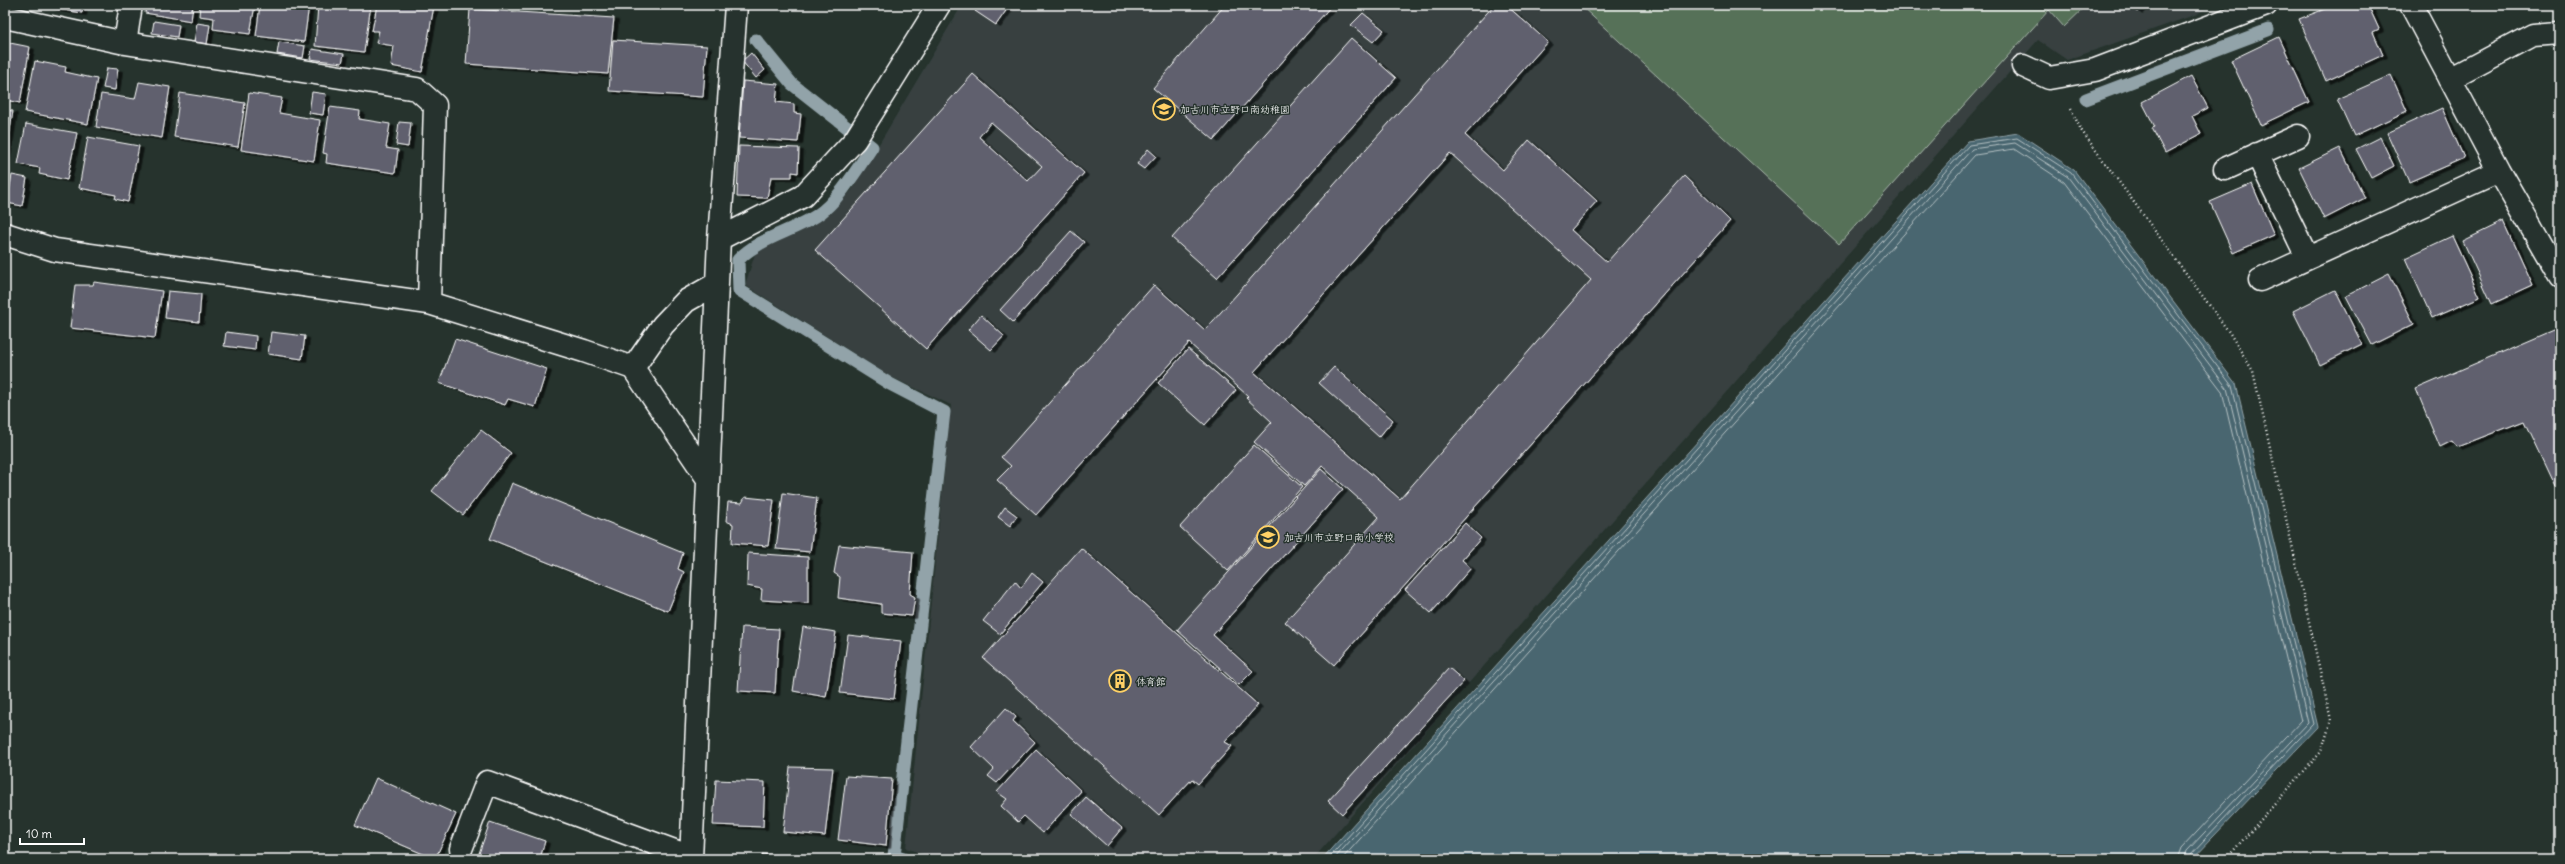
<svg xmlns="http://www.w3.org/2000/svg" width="2565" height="864" font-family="Delius,'Klee One',sans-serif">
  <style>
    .built { fill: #374140 }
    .green { fill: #567158; stroke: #aab8ac }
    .water { fill: #49666f; stroke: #92a3a9 }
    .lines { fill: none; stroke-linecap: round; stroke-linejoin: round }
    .shore { stroke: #b6c2c5; stroke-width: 1 }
    .stream { stroke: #92a3a9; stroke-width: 13 }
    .building { fill: #60616e; stroke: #fff; fill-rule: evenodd; filter: url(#shadow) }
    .minor-casing { stroke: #fff; stroke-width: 25 }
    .path { stroke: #fff; stroke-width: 2.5; stroke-dasharray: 1 3; stroke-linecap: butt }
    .minor { stroke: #26332d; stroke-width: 22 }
    .labels { text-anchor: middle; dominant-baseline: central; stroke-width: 3; stroke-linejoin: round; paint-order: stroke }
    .poi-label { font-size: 10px; fill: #fff; stroke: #26332d; text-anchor: start }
  </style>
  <defs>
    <filter id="shadow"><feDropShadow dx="4.5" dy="2.5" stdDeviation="0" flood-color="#0009"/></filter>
  </defs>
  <rect width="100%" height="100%" fill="#26332d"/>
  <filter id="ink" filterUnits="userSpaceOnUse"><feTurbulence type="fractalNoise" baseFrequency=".025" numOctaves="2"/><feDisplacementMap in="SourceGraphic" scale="8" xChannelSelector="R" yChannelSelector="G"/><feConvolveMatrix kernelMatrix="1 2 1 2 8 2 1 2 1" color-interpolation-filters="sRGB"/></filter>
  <g filter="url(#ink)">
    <path class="built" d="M962,5H2212L2197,14L2067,60L2038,40L1313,859H936L906,848L951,405L891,377L745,285L756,251L823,218L851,191Z"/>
    <path class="green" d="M1580,5H2087L2064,27L2049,10L1839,244Z"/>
    <path class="water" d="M2018,133L2074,170L2236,384L2318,727L2192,859H1322L1968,141Z"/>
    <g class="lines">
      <path class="shore" d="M1328,859L1969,145L2017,138L2071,173L2232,386L2313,724L2190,855L2189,859
        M1334,859L1972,149L2015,143L2068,177L2227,388L2308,723L2187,851L2184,859
        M1342,859L1975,155L2014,149L2064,182L2222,391L2301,721L2182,848L2178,859"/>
      <path class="stream" d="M756,40L792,84L872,147C858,168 837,203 816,216C791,232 759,238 738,260L739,290L890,384L944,412L894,856L903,859
        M2086,99L2268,30"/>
    </g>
    <path class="building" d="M52,5H83L82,13L51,8Z
      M146,5H193L191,21L145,13Z
      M200,5H255L250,34L213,29L214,18L199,16Z
      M260,5H309L304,42L256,36Z
      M318,5H371L364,52L315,46Z
      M377,5L434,6L422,72L391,66L394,46L376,43L379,31H372Z
      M979,5H1010L996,25L975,11Z
      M1225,5H1332L1214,140L1153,88Z
      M1494,5H1506L1548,42L1465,135L1503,170L1529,140L1597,201L1571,230L1607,262L1684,176L1730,221L1334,665L1285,622L1379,517L1322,466L1304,486L1254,442L1272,422L1246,398L1248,396L1189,343L1036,515L997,480L1011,466L1001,457L1154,285L1205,330ZM1450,153L1591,280L1400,499L1254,372Z
      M2130,5H2145L2138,12Z
      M2335,5H2368L2379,29L2373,32L2383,55L2326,81L2299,19Z
      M470,9L614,18L608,74L466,64Z
      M1363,13L1384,30L1373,42L1351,25Z
      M154,21L179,25L177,37L152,33Z
      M197,23L210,25L207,44L194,42Z
      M2279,37L2309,102L2261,125L2231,60Z
      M1351,38L1396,78L1217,278L1172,238Z
      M613,40L707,46L703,97L609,91Z
      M5,42L30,47L20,103L5,100Z
      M279,42L305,46L303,58L277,54Z
      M312,49L344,54L342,63L310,59Z
      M751,53L765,70L756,78L742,61Z
      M35,61L66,67L65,72L97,79L88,124L25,112Z
      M107,68L118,69L115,90L103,88Z
      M973,74L1084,173L926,349L815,250Z
      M2391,75L2407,111L2354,136L2337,99Z
      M2191,76L2208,108L2192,116L2201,134L2165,153L2152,128L2155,127L2142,102Z
      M743,81L778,84L776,102L794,104V113L801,114L798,142L739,138Z
      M139,82L170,87L162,138L96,127L101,94L135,99Z
      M312,92L326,94L323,115L309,113Z
      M180,93L245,103L238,147L174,137Z
      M249,93L282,98L279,113L320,120L314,161L241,150Z
      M330,107L360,111L359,119L390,124L386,148L398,150L395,173L326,163L327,154L323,153Z
      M2442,108L2464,158L2409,182L2387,133Z
      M5,110L13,111L5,161Z
      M399,122L411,123L408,147L396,145Z
      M991,122L1042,166L1028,181L979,137Z
      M26,124L77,133L67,180L39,174L40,168L18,164Z
      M88,137L139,146L128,202L115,199L116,195L79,188Z
      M2380,137L2394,166L2371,178L2356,149Z
      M739,146L799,148L798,173L792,172V177H771L767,198L737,197Z
      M2340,148L2365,198L2324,219L2299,168Z
      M1148,149L1156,156L1144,169L1137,164Z
      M12,175L27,178L22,206L7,203Z
      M2252,184L2274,235L2233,253L2210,202Z
      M2504,221L2533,285L2492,304L2463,241Z
      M1071,231L1084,242L1013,322L1000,310Z
      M2452,236L2480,297L2432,318L2405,258Z
      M2389,274L2414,324L2372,345L2346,296Z
      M94,282L162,291L155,338L70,328L75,285H93Z
      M2335,290L2362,344L2320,365L2293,311Z
      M168,291L201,294L199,322L165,318Z
      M981,315L1004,336L991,350L968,330Z
      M2560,327V485L2555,487L2524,421L2457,447L2452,441L2440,447L2416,389Z
      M226,332L256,336L255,350L224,346Z
      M271,332L305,336L302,359L268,354Z
      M455,339L547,369L535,407L508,399L505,405L439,383Z
      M1188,349L1236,390L1205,425L1158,383Z
      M1334,367L1393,420L1379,437L1319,383Z
      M481,430L511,453L463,515L432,491Z
      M1254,445L1302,487L1228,571L1180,527Z
      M1321,469L1343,489L1213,635L1253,671L1239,685L1177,630Z
      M512,483L683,553L678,569L684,572L668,611L490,539Z
      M783,493L817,498L810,552L776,549Z
      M745,497L774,500L768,546L732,543L733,524L726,521L728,502L742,503Z
      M1005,507L1017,516L1010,526L998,517Z
      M1465,523L1481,538L1462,560L1471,568L1431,613L1405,590Z
      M839,545L913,552L910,594L915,597L912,616L881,613V604L838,598L840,577L834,573Z
      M1081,548L1258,705L1225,742L1232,746L1198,784L1192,779L1159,815L983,658Z
      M748,553L808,557V603L761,600L762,589L747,586Z
      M1032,573L1043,582L1000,634L983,621L1015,581L1021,588Z
      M742,627L779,629L775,693L738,691Z
      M803,627L836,632L826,697L793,691Z
      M848,635L901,641L894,699L840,693Z
      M1449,668L1464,681L1342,814L1328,801Z
      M1006,708L1016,717L1013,721L1035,742L997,783L988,776L994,769L971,747Z
      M1036,749L1081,791L1043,833L1024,816L1018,822L1001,806L1007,799L997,792Z
      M790,767L833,768L825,836L783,832Z
      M846,776L892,779L886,846L838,840Z
      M376,778L456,814L435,859L355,825Z
      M716,780L765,782L763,827L713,825Z
      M1086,797L1122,828L1107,846L1071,814Z
      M490,822L545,841L541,855L548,859H477Z
      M762,854L802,859H762Z
      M838,857L857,859H838Z"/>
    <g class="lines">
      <g class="minor-casing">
        <path id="minor" d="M2411,5L2499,171L2560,277
          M5,17L125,43L417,89L435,105L429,303
          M125,43L131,5
          M2023,66L2049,78L2095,70L2266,5
          M2450,79L2533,35L2560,33
          M2257,154L2307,257
          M2225,169L2298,136
          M5,234L55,250L429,303L584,351L633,368L706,476
          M719,239L803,196L855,140L939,5
          M2260,280L2499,171
          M633,368L663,325L686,301L716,284
          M461,849L487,782L691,857
          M691,859L719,239L736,5"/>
      </g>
      <path class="path" d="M2071,109L2081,130L2229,332L2253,371L2331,720L2321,752L2226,859"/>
      <use href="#minor" class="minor"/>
    </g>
  </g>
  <defs>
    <g id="school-ring" transform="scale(1.15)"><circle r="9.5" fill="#26332d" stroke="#ffd166" stroke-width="1.5"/><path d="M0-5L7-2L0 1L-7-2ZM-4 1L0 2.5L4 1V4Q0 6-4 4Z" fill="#ffd166"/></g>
    <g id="building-ring" transform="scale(1.15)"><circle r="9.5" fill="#26332d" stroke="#ffd166" stroke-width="1.5"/><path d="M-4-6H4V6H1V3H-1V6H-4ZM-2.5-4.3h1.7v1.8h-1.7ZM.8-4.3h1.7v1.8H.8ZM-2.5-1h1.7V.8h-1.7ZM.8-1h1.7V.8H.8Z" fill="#ffd166"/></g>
  </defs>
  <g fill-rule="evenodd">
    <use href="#school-ring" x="1164" y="109"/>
    <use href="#school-ring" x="1268" y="537"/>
    <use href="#building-ring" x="1120" y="681"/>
  </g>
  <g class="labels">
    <g class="poi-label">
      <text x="1180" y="109">加古川市立野口南幼稚園</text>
      <text x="1284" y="537">加古川市立野口南小学校</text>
      <text x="1136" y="681">体育館</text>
    </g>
  </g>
  <rect width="2565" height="864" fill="none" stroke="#26332d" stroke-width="20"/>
  <rect x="10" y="10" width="2545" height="844" fill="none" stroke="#fff" stroke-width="1.5" filter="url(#ink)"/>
  <path d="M20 838v6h64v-6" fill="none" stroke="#ffffff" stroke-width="2"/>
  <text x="26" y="838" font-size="12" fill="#ffffff" stroke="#26332d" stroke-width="3" paint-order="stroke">10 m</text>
</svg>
